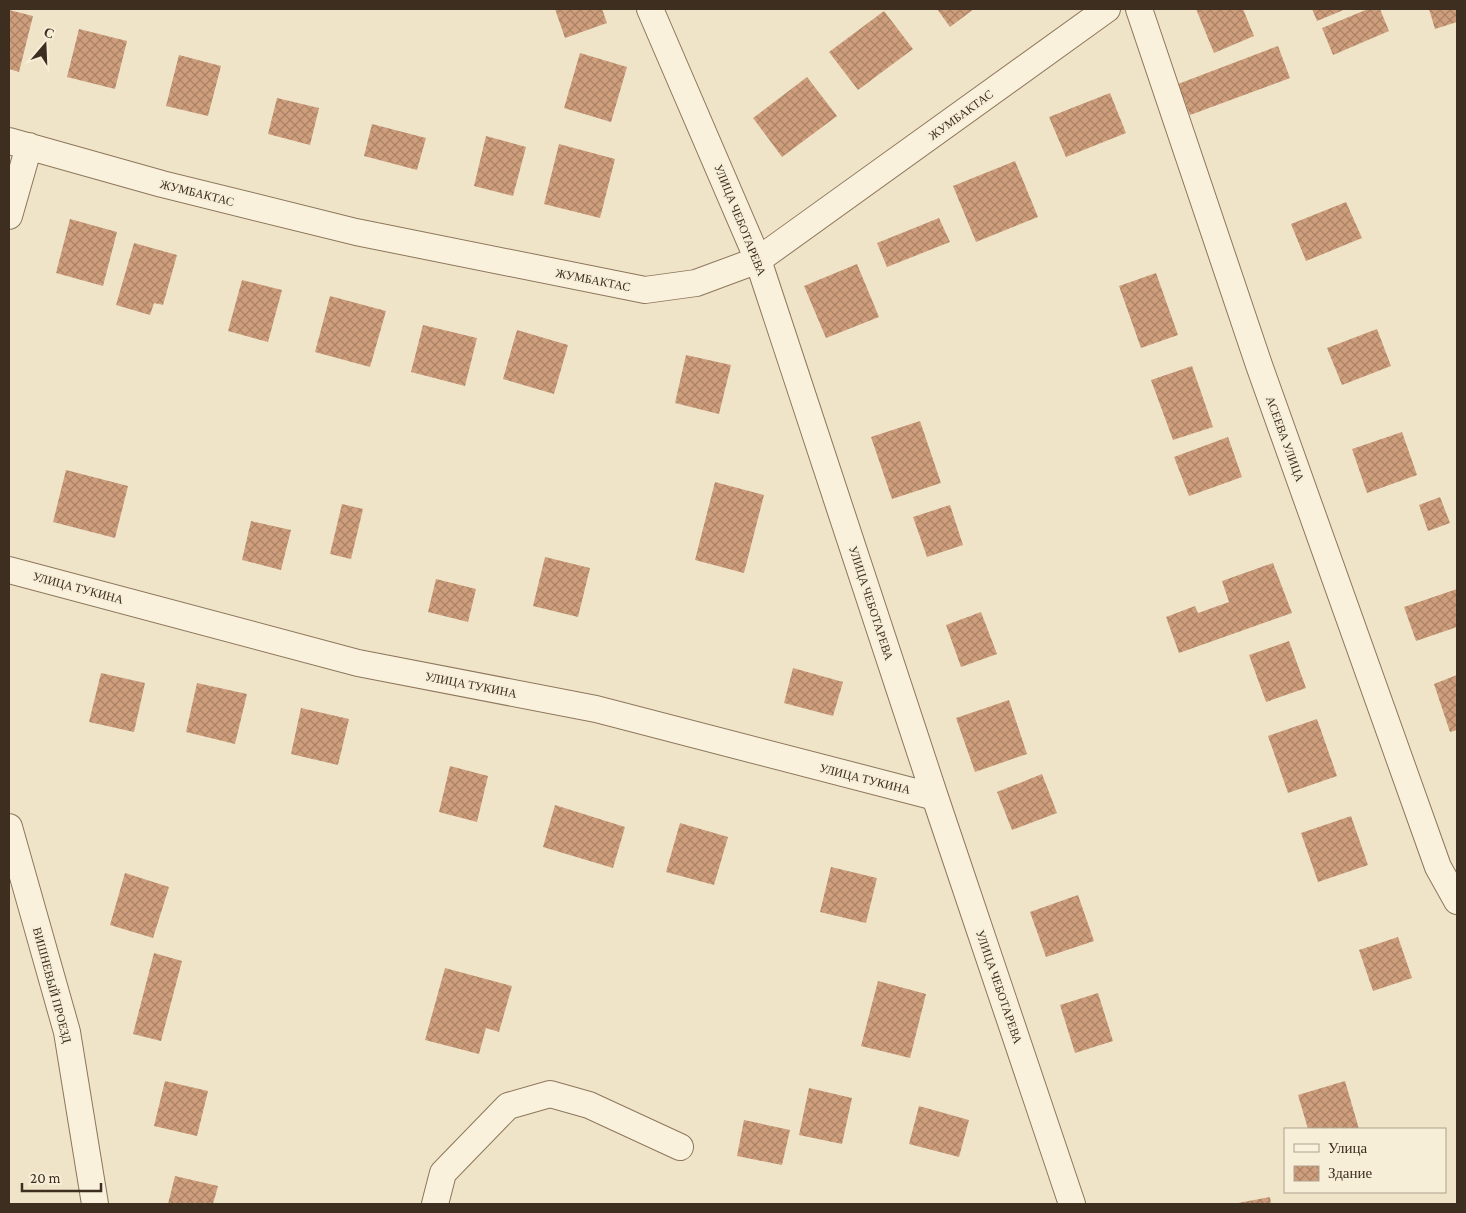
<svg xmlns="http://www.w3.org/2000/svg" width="1466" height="1213" font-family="'Crimson Pro',serif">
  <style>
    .building { fill: url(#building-cross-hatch) }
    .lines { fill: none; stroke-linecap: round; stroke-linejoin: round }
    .minor-casing { stroke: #8d765c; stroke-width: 28 }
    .minor { stroke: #faf1dc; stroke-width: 26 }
    .labels { text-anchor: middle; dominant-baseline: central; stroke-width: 4; stroke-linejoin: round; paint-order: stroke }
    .street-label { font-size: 12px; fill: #3d2e20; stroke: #f7eed8 }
  </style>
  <defs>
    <pattern id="building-cross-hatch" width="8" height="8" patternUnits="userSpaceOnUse" patternTransform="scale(1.25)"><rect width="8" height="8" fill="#cf9f7d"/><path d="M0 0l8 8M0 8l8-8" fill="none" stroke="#a98266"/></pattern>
  </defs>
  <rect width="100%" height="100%" fill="#f0e4c8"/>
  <path class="building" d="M555,9H602L607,23L565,38Z
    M937,9H974L950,27Z
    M1196,9H1243L1254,36L1214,53Z
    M1312,9H1346L1317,21Z
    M1368,9H1380L1389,31L1333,55L1322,28Z
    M1429,9H1457V22L1435,29Z
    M9,10L33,16L19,72L9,69Z
    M884,11L913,49L858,90L829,52Z
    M79,29L127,41L115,89L67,77Z
    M1278,46L1290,78L1190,115L1178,84Z
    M580,53L627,67L611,122L564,108Z
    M179,55L221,66L208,116L166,106Z
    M807,77L837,116L782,157L753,118Z
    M1110,93L1126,133L1066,157L1049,117Z
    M277,98L319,108L310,145L268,134Z
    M372,124L426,138L417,170L364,156Z
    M486,136L526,147L513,196L474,186Z
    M559,144L615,159L600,218L544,204Z
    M1015,161L1038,217L976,242L953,186Z
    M1346,202L1362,238L1306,261L1291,224Z
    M939,218L950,242L887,267L877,243Z
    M70,219L117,232L103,286L56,273Z
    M134,243L177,255L163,305L154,303L150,315L116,305Z
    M857,264L879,317L826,338L804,286Z
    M1156,273L1178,335L1141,348L1119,286Z
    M242,280L282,290L268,342L228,331Z
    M330,296L386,311L370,367L315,352Z
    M423,325L477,338L465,386L411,372Z
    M1377,329L1391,366L1342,385L1327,348Z
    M517,330L568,345L554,394L503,379Z
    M686,355L731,365L719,414L675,403Z
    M1192,366L1213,427L1173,440L1151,380Z
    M920,421L941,483L892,499L871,437Z
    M1402,432L1417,475L1367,493L1352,449Z
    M1228,437L1242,477L1189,496L1174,457Z
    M66,470L128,486L115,538L53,522Z
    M715,482L764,495L744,573L695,560Z
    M1440,497L1450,523L1428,531L1419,505Z
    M342,504L363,509L351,559L330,554Z
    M950,505L963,545L927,557L913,517Z
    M251,521L291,530L281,570L242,560Z
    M545,557L590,568L578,617L533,606Z
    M1273,563L1292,613L1179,653L1166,617L1195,606L1198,613L1229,602L1222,581Z
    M436,579L476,589L468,622L428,612Z
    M1457,589V627L1416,641L1404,607Z
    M981,612L997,654L961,667L946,625Z
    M1289,641L1306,688L1266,702L1249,655Z
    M793,668L843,682L833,716L784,703Z
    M101,673L145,683L134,732L89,722Z
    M1457,675V730L1450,732L1434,684Z
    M197,683L247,694L235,744L186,732Z
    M1009,700L1027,754L975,772L956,718Z
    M301,708L349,719L338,765L291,754Z
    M1317,719L1337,776L1288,793L1268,736Z
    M450,766L488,776L477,822L439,812Z
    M1042,774L1057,813L1012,830L997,792Z
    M555,805L625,827L613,868L543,847Z
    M1351,816L1368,865L1318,882L1301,833Z
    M680,823L728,837L714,885L666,872Z
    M831,867L877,878L866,923L820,912Z
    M125,873L169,887L153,938L110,925Z
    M1078,895L1094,941L1046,957L1030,912Z
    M1398,937L1412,978L1373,991L1359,950Z
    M154,953L182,961L161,1041L133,1034Z
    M445,968L512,986L499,1032L486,1028L479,1054L425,1040Z
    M878,981L926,994L910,1058L861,1046Z
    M1098,993L1113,1041L1075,1053L1060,1005Z
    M165,1081L208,1091L197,1136L154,1126Z
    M1345,1081L1359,1129H1308L1298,1095Z
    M809,1088L852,1098L842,1144L799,1135Z
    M919,1106L969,1120L959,1157L909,1144Z
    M744,1120L790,1130L782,1165L737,1156Z
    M175,1176L218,1186L213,1204H168Z
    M1270,1197L1271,1204H1238V1203Z"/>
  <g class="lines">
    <g class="minor-casing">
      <path id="minor" d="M650,9L758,260L935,797L1072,1204
        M1139,9L1259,365L1438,867L1457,901
        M9,141L162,184L356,232L645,290L696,283L758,260L1107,9
        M9,216L29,146
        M9,570L358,663L596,709L935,797
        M9,827L67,1032L95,1204
        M435,1204L443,1173L508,1106L550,1094L589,1105L680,1147"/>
    </g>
    <use href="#minor" class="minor"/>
  </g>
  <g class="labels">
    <g class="street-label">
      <text transform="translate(961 115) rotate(-36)">ЖУМБАКТАС</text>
      <text transform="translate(197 193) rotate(14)">ЖУМБАКТАС</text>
      <text transform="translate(740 220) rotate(68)">УЛИЦА ЧЕБОТАРЕВА</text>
      <text transform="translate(593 280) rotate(11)">ЖУМБАКТАС</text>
      <text transform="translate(1285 439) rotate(70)">АСЕЕВА УЛИЦА</text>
      <text transform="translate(78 588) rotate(15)">УЛИЦА ТУКИНА</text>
      <text transform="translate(871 603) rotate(72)">УЛИЦА ЧЕБОТАРЕВА</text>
      <text transform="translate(471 685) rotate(11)">УЛИЦА ТУКИНА</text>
      <text transform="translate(865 779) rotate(14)">УЛИЦА ТУКИНА</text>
      <text transform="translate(52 985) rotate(75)">ВИШНЕВЫЙ ПРОЕЗД</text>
      <text transform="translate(999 987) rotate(71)">УЛИЦА ЧЕБОТАРЕВА</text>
    </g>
  </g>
  <rect width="1466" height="1213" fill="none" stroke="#3d2e20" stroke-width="20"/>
  <rect x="1284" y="1128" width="162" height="65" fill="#f7eed8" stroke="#ada18e"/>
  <rect x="1294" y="1144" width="25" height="8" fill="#faf1dc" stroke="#ada18e"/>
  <text x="1328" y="1153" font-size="15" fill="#3d2e20">Улица</text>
  <rect x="1294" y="1166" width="25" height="15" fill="url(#building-cross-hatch)" stroke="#ada18e"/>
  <text x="1328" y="1178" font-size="15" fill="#3d2e20">Здание</text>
  <g transform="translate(45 45) rotate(19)" stroke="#f7eed8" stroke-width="4" paint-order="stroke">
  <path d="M0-4L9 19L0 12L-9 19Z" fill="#3d2e20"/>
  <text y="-8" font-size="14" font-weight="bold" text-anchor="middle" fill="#3d2e20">С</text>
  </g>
  <path d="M22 1183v8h79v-8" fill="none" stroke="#3d2e20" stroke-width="2.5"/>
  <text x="30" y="1183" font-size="15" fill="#3d2e20" stroke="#f7eed8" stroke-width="4" paint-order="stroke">20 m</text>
</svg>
